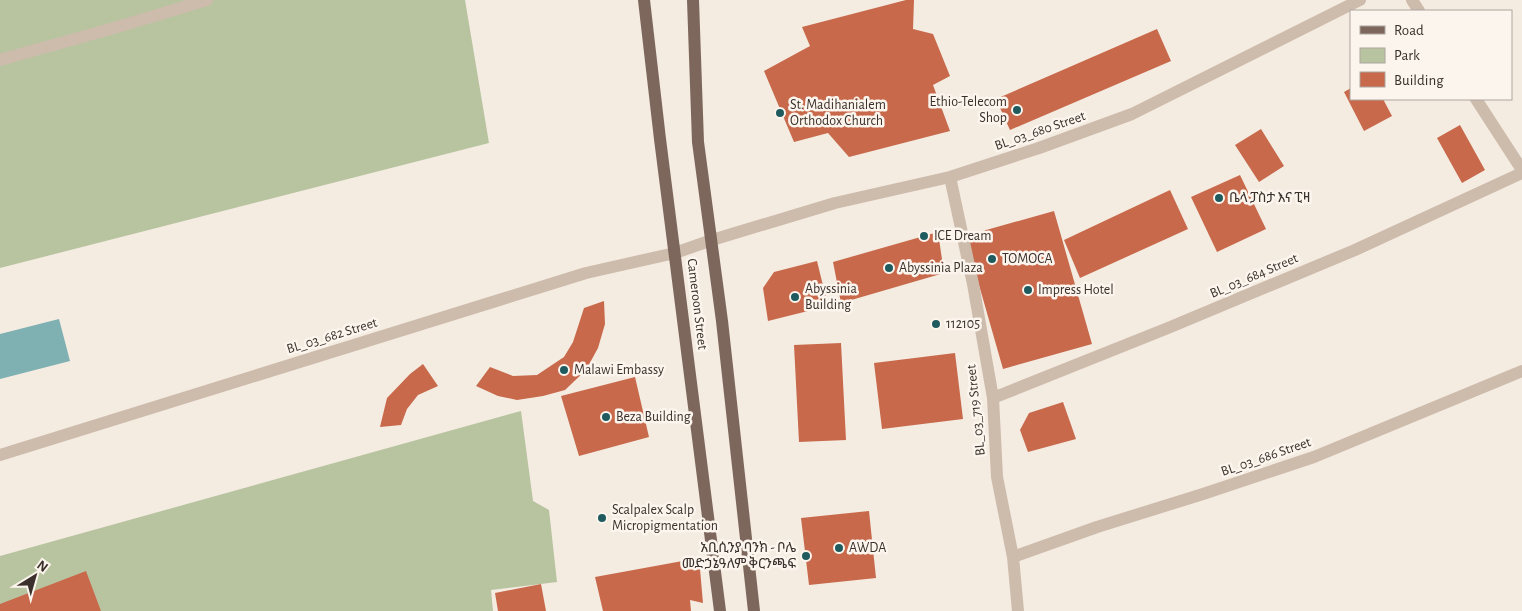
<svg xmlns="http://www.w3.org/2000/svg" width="1522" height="611" font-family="'Alegreya Sans','Noto Sans Ethiopic',sans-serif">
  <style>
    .green { fill: #b8c4a0 }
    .water { fill: #7fb0b2 }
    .building { fill: #c8694b }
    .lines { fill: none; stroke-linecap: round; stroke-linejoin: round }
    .street { stroke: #cdbbac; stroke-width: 12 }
    .primary { stroke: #7d675c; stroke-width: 12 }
    .poi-dot { fill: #1f5a5e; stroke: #fbf5ee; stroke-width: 2 }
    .labels { text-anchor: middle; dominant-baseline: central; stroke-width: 5; stroke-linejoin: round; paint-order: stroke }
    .poi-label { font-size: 14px; fill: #3b302b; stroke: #fbf5ee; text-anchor: start }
    .street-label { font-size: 14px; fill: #3b302b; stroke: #fbf5ee }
  </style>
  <rect width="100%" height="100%" fill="#f4ebe1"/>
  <path class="green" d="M0,0H465L489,143L0,268Z
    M521,411L533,501L549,510L557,582L491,590L493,611H0V556Z"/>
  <path class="water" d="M59,319L70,361L0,379V334Z"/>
  <path class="building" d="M906,0H914L913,29L933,34L950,76L933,85L950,131L849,157L828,133L794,142L764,71L810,46L802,27Z
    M1157,29L1171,61L1010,130L996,99Z
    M1351,88V99H1383L1392,116L1364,131L1344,92Z
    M1460,125L1485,170L1462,183L1437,138Z
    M1261,129L1284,166L1259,182L1235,145Z
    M1240,175L1266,229L1217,252L1191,197Z
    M1170,190L1188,229L1080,278L1064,240Z
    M1054,211L1092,344L1003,369L965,236Z
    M938,232L944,273L841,303L833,262Z
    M817,261L828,306L768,321L763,288L774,272Z
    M604,301L605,324L598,348L586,370L565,390L543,396L517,400L498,396L476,386L490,367L513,376L537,375L564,357L573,342L584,308Z
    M841,343L846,440L799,442L794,345Z
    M955,353L963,419L882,429L874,363Z
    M423,364L438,386L418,395L407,409L401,425L380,427L387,398L410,374Z
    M635,377L649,437L579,456L561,396Z
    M1063,402L1076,439L1028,452L1020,430L1029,413Z
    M869,511L876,578L809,585L801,518Z
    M699,558L703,603L690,600L691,611H603L595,577Z
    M86,571L101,611H0V604Z
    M541,584L546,611H498L495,593Z"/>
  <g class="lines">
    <path class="street" d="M1412,0L1419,11
      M0,60L114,28L207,0
      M1476,99L1522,170
      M950,177L973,284L993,398L997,477L1013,557L1018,611
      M993,398L1168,328L1355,250L1522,173
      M0,455L586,273L675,253L712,240L835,203L950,177L1039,148L1132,114L1360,0
      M1013,557L1097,527L1203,494L1314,457L1522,371"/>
    <path class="primary" d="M644,0L660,139L720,611
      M693,0L698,142L722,321L754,611"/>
  </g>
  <g class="poi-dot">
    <circle cx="1017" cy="110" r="5"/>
    <circle cx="780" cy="113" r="5"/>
    <circle cx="1219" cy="198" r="5"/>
    <circle cx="924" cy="236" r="5"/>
    <circle cx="992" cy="259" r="5"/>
    <circle cx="889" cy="268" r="5"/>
    <circle cx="1028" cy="290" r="5"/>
    <circle cx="795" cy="297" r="5"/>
    <circle cx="936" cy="324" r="5"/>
    <circle cx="564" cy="370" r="5"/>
    <circle cx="606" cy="417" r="5"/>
    <circle cx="602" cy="518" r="5"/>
    <circle cx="839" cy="548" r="5"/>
    <circle cx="806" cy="556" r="5"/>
  </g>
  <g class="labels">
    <g class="poi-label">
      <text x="1007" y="102" text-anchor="end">Ethio-Telecom<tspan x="1007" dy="16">Shop</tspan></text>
      <text x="790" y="105">St. Madihanialem<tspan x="790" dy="16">Orthodox Church</tspan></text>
      <text x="1229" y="198">ቤላ ፓስታ እና ፒዛ</text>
      <text x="934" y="236">ICE Dream</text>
      <text x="1002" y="259">TOMOCA</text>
      <text x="899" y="268">Abyssinia Plaza</text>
      <text x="805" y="289">Abyssinia<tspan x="805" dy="16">Building</tspan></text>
      <text x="1038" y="290">Impress Hotel</text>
      <text x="946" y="324">112105</text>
      <text x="574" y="370">Malawi Embassy</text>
      <text x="616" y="417">Beza Building</text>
      <text x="612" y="510">Scalpalex Scalp<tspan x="612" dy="16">Micropigmentation</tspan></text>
      <text x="796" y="548" text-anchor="end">አቢሲንያ ባንክ - ቦሌ<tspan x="796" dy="16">መድኃኔዓለም ቅርንጫፍ</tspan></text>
      <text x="849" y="548">AWDA</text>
    </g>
    <g class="street-label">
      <text transform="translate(1040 131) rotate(-19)">BL_03_680 Street</text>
      <text transform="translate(1254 276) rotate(-23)">BL_03_684 Street</text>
      <text transform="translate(697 304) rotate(83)">Cameroon Street</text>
      <text transform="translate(332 336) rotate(-17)">BL_03_682 Street</text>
      <text transform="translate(976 410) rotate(-96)">BL_03_719 Street</text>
      <text transform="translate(1266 457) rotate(-19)">BL_03_686 Street</text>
    </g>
  </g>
  <rect x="1350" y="10" width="162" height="90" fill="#fbf5ee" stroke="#aea6a0"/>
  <rect x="1360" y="26" width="25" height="8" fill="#7d675c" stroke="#aea6a0"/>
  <text x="1394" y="35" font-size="15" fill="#3b302b">Road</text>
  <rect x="1360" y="48" width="25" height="15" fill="#b8c4a0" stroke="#aea6a0"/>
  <text x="1394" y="60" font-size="15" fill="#3b302b">Park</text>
  <rect x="1360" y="72" width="25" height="15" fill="#c8694b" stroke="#aea6a0"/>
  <text x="1394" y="85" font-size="15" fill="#3b302b">Building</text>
  <g transform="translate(35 576) rotate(37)" stroke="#fbf5ee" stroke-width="4" paint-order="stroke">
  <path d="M0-4L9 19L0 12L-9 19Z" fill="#3b302b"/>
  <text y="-8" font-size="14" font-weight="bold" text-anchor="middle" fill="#3b302b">N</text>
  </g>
</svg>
